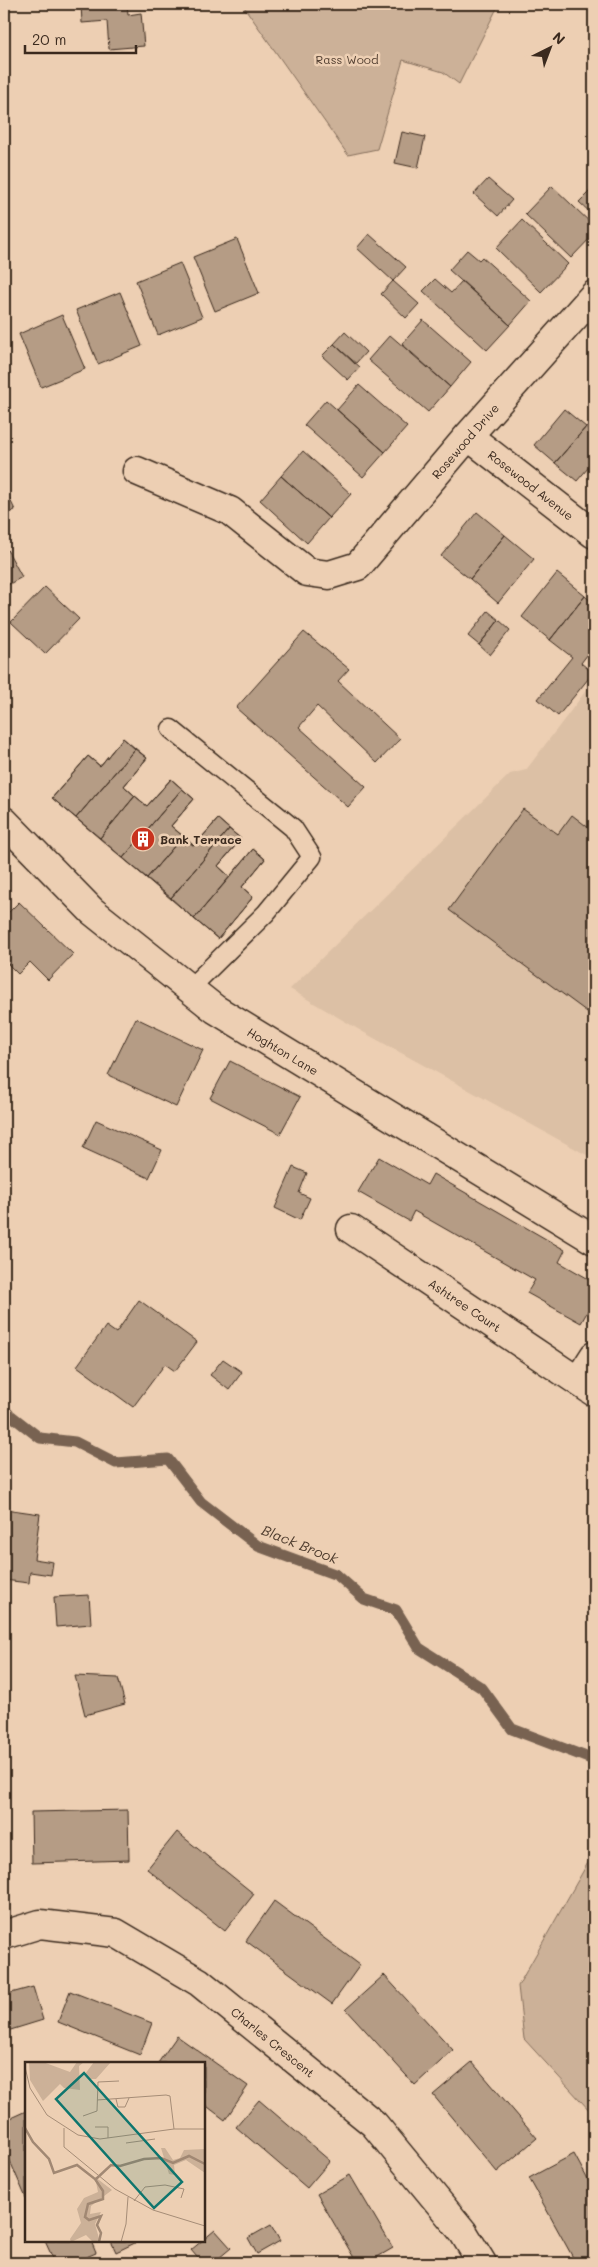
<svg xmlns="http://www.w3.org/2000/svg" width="598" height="2267" font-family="Mali,sans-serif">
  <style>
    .built { fill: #dcc0a5 }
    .green { fill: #ccb198; stroke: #846e5b }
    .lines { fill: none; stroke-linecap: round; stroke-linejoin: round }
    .stream { stroke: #786251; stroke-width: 11 }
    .building { fill: #b59c85; stroke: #3b2a1e }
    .service-casing { stroke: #3b2a1e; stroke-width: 21 }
    .minor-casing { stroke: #3b2a1e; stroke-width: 31 }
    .primary-casing { stroke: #3b2a1e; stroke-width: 31 }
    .service { stroke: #edcfb3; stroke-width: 18 }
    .minor { stroke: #edcfb3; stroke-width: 28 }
    .primary { stroke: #edcfb3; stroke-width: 28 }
    .labels { text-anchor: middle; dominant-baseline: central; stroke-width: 5; stroke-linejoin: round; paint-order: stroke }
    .park-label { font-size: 12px; fill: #513e30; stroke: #edcfb3 }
    .street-label { font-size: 12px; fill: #3b2a1e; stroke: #edcfb3 }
    .poi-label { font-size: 12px; font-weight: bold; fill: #3b2a1e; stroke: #edcfb3; text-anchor: start }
    .water-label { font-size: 14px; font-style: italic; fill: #4f3d2f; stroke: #edcfb3 }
    .inset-river { fill: none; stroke: #a18873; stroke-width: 2.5 }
    .inset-road { fill: none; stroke: #a68d77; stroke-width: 1 }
    .view { fill: #0f766e; fill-opacity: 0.15; stroke: #0f766e; stroke-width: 2.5 }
    .inset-edge { fill: none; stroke: #3b2a1e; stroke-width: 2.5 }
  </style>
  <rect width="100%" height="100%" fill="#edcfb3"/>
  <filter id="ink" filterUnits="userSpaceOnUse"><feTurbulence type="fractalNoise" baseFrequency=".02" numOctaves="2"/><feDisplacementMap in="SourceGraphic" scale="10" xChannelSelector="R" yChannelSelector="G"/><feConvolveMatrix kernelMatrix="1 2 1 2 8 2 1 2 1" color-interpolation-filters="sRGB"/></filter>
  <g filter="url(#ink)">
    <path class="built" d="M594,680V1159L363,1032L290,989L510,774L526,770Z"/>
    <path class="green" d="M242,4H499L459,84L443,72L403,60L377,149L348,155Z
      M594,1852V2111L591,2112L524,2039L518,1986Z"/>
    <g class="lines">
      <path class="stream" d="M4,1410L40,1438L75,1442L116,1463L168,1459L201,1502L258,1546L337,1575L364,1599L396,1610L419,1648L482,1688L512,1729L594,1760"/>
    </g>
    <path class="building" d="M81,4H127L128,15L141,13L144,46L109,49L107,21L82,23Z
      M402,132L425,137L418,168L395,163Z
      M488,179L512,200L498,216L474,194Z
      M552,186L594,226V234L571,258L525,214Z
      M591,190L594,193V216L579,202Z
      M522,220L568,264L541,292L496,248Z
      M369,234L406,267L393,281L357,248Z
      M237,239L259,293L215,311L193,257Z
      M467,250L479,260L482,257L531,301L510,325L449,270Z
      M180,263L202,317L158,335L136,281Z
      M435,279L451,293L462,281L510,325L487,350L423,291Z
      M393,281L419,304L406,318L381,294Z
      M120,292L142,346L98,364L76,310Z
      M62,315L85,369L41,387L19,334Z
      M423,320L471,362L450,387L402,344Z
      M345,332L366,352L355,364L334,344Z
      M390,335L450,387L428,412L368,360Z
      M334,344L360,367L348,380L322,356Z
      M359,385L407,427L385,452L337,410Z
      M326,400L385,452L363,477L304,425Z
      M564,409L586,427L555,463L534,445Z
      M586,427L594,434V461L577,481L555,463Z
      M303,451L351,494L329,518L281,476Z
      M281,476L329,518L307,543L260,500Z
      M4,487L15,510L4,515Z
      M477,512L505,535L470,579L441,556Z
      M505,535L534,559L498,603L470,579Z
      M4,544L22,577L4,587Z
      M557,573L585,596L550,640L522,617Z
      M45,587L79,619L45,654L11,622Z
      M585,596L594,604V646L581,663L593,673L558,716L538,699L572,657L550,640Z
      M488,611L499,620L479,645L468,636Z
      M499,620L510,630L490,655L479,645Z
      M304,632L349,669L338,681L400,739L377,763L317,706L299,727L366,787L348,807L236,708Z
      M123,738L135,749L76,818L52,798L88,756L100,766Z
      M123,738L147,758L124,786L135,796L147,806L171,779L194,799L171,826L194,846L218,819L241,839L218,866L230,877L253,849L265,859L242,887L253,897L218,939L52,798L88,756L100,766Z
      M135,749L147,758L124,786L135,796L100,838L76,818Z
      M171,779L182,789L123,858L100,838L135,796L147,806Z
      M182,789L194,799L171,826L183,836L147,878L123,858Z
      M523,809L558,834L572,815L594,832V1017L449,910Z
      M218,819L229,829L171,898L147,878L183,836L194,846Z
      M229,829L241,839L218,866L230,877L194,919L171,898Z
      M253,849L265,859L242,887L253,897L218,939L194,919Z
      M19,902L73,954L48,980L30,962L18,974L4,960V917Z
      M136,1018L203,1050L176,1107L108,1075Z
      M230,1061L300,1097L280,1134L210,1098Z
      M96,1120L162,1150L149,1178L83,1148Z
      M379,1157L427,1185L433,1174L565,1250L559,1262L594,1282V1300L581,1323L527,1293L535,1280L414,1211L409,1221L358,1192Z
      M293,1167L307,1173L299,1193L310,1198L300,1220L275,1208Z
      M139,1300L197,1342L175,1371L165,1364L133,1407L77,1366L106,1326L116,1333Z
      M223,1359L242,1372L229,1390L210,1375Z
      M5,1509L40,1514L34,1559L53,1562L51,1575L30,1572L29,1583L4,1580Z
      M89,1595L91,1624L56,1627L54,1597Z
      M75,1676L118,1678L125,1704L85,1715Z
      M128,1810L129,1860L32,1863L31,1812Z
      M177,1832L254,1894L225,1931L147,1869Z
      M274,1901L360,1965L332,2004L246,1941Z
      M384,1975L453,2050L415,2085L346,2009Z
      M33,1987L43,2020L4,2032V1995Z
      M70,1991L152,2023L140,2055L58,2022Z
      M177,2036L248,2086L225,2120L204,2104V2063H158Z
      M472,2062L537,2138L497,2172L433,2095Z
      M259,2100L330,2161L307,2188L236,2127Z
      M26,2111V2198L4,2147V2121Z
      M574,2154L594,2191V2259L586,2263H576L529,2178Z
      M350,2175L393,2248L367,2263H357L317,2194Z
      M271,2225L280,2241L257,2254L248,2238Z
      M215,2230L231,2248L213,2263H202L191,2250Z
      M45,2241H91L96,2253L72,2263H55Z
      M111,2241H139L116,2252Z"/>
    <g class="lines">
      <g class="service-casing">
        <path id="service" d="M171,729L293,828L312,857L266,913L189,989"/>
      </g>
      <g class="minor-casing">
        <path id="minor" d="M468,436L594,534
          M137,471L230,511L307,572L329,575L358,566L468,436L594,295
          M351,1229L594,1392
          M578,1381L594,1356
          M4,1935L40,1924L116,1933L199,1982L374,2124L463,2232L482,2263"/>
      </g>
      <g class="primary-casing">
        <path id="primary" d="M4,821L92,911L215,1009L594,1240"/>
      </g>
      <use href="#service" class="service"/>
      <use href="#minor" class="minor"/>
      <use href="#primary" class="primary"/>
    </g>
  </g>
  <defs>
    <g id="building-disc" transform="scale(1.25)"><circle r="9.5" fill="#c8321e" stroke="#edcfb3"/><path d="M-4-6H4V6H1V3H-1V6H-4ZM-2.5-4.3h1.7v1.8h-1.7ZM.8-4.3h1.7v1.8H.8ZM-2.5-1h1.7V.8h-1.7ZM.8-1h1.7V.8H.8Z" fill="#fff"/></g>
  </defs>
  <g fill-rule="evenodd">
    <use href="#building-disc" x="143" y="839"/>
  </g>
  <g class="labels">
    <g class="park-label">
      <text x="347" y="59">Rass Wood</text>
    </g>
    <g class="street-label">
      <text transform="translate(465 441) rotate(-49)">Rosewood Drive</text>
      <text transform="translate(531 485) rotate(38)">Rosewood Avenue</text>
      <text transform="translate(283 1051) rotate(31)">Hoghton Lane</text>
      <text transform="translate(465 1305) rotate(34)">Ashtree Court</text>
      <text transform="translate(273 2042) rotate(39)">Charles Crescent</text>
    </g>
    <g class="poi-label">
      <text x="160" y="839">Bank Terrace</text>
    </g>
    <g class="water-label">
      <text transform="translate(300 1544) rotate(22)">Black Brook</text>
    </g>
  </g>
  <g transform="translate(25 2062)">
    <rect width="180" height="180" fill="#edcfb3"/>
    <path d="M4,0H18L45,10L52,0H59L54,4L55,28L39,26L35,22L18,39L5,18ZM69,0H86L71,17H66L60,12ZM136,86H140L148,98L155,96L159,88L180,87V111L161,98L149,103L150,113L144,112ZM70,115L87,128L66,144L65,152L76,150L70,162L75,180H68L61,173L46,180L45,177L56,161L52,147L59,136L73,130Z" fill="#ccb198"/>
    <path class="inset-river" d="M0,66L8,80L24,97L29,111L52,103L70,117L78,129V137L63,142L60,155L64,158L76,154L72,163L76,171L74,180M71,117L86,103L95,104L119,97L136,96L148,101L164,94L180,102"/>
    <path class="inset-road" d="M0,5L5,26L22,53L53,73L75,77L149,67H180M91,37L93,45H100L104,36M72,38L141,33L145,34L149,67M58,54L72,49L73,20L94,19M70,65H83V76M39,66V85L90,127L128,148L180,164M101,81L130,77M109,139L120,125L140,123L159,127L156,136M96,180L101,162L103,135"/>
    <path class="view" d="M59,11L157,120L129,146L31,37Z"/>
    <rect width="180" height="180" class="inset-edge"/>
  </g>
  <rect width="598" height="2267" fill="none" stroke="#edcfb3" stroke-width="20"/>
  <rect x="10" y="10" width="578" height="2247" fill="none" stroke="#3b2a1e" stroke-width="2" filter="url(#ink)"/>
  <g transform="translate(550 48) rotate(42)" stroke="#edcfb3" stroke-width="4" paint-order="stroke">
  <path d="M0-4L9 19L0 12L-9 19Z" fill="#3b2a1e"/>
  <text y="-8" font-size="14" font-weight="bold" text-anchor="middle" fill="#3b2a1e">N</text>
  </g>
  <path d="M25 45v8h111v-8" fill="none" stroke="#3b2a1e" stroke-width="2.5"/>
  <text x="32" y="45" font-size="15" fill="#3b2a1e" stroke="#edcfb3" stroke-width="4" paint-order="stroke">20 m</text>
</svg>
